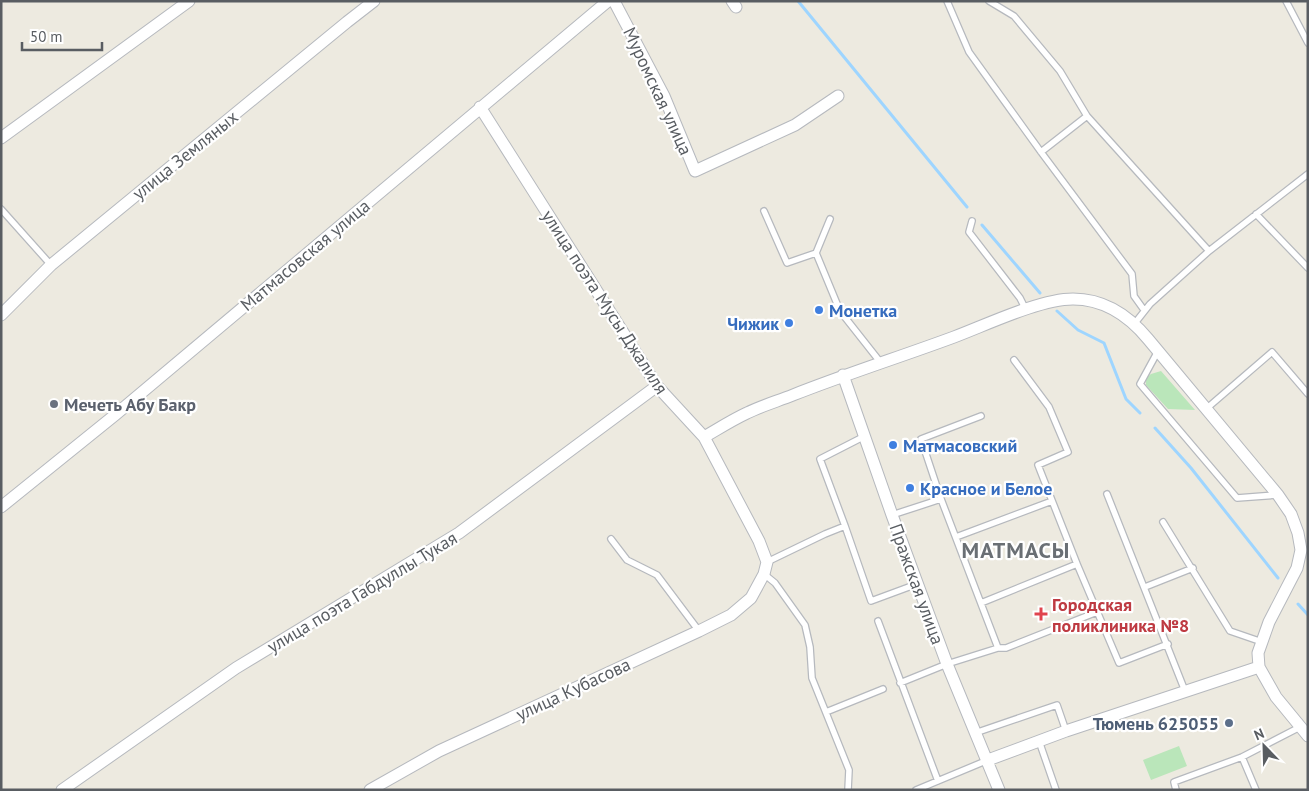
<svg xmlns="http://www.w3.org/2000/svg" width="1309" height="791" font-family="'PT Sans',sans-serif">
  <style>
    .green { fill: #bae6ba }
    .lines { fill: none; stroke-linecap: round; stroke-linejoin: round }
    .stream { stroke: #9ed5ff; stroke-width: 3 }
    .service-casing { stroke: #b6b9be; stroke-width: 8 }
    .minor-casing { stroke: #b6b9be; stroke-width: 13 }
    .service { stroke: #fff; stroke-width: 5.5 }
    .minor { stroke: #fff; stroke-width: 11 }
    .shop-dot { fill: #3f7fe0; stroke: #fff; stroke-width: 2 }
    .worship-dot { fill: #6b7280; stroke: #fff; stroke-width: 2 }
    .health-dot { fill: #e0444e; stroke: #fff; stroke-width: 2 }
    .service-dot { fill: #5c6f8a; stroke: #fff; stroke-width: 2 }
    .labels { text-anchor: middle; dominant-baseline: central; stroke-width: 4.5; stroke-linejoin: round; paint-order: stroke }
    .street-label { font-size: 18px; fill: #595d62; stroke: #fff }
    .shop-label { font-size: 18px; font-weight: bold; fill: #366cbe; stroke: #fff; text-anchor: start }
    .worship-label { font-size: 18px; font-weight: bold; fill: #5b616d; stroke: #fff; text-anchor: start }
    .health-label { font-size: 18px; font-weight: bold; fill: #be3a42; stroke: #fff; text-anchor: start }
    .service-label { font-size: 18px; font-weight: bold; fill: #4e5e75; stroke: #fff; text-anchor: end }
    .district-label { font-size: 22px; font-weight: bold; letter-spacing: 1px; fill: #6a6f74; stroke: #fff }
  </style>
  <rect width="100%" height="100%" fill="#edeae0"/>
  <path class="green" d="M1161,371L1195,410L1168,409L1146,385V378L1151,374Z
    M1179,746L1187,766L1151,780L1143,760Z"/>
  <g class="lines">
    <path class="stream" d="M798,1L967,207
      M982,225L1040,293
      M1057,311L1078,330L1104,343L1126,399L1140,413
      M1155,428L1191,468L1278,578
      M1298,604L1308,615"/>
    <g class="service-casing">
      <path id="service" d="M947,1L969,52L1041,152L1132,274L1134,296L1144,310
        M989,1L1014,16L1060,71L1087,116
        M1286,1L1308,43
        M1041,152L1087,116L1209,251
        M1,209L51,265
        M764,211L787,263L816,253L840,311L881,363
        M1256,214L1308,268
        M972,221L969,232L1020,298L1026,310
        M816,253L830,219
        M1135,323L1150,304L1209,251L1308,174
        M1158,351L1140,384L1237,498L1277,495
        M1206,409L1272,352L1308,394
        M1107,494L1185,691
        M892,515L941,499L921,439L981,416
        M1163,522L1230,631L1262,642
        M845,526L820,459L863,437
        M956,537L1052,501
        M611,539L627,560L657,575L699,631
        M767,562L825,534L845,526L871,601L917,584
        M1077,564L1119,663L1168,644
        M764,574L775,583L805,625L810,647L812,678L849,770L848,790
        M1145,587L1193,568
        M981,603L1077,564L1038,465L1068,452L1049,407L1014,360
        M878,621L938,781
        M998,648H1006L1097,612
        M900,683L947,664L998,648L941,499
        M826,712L883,689
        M975,733L1057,705L1066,731
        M1039,741L1056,790
        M1242,757L1256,790
        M916,790L988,760
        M1176,790L1174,782L1242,757L1300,727"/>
    </g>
    <g class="minor-casing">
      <path id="minor" d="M614,1L664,96L695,171L795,125L838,96
        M732,1L736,7
        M1,138L189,1
        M1,315L51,265L347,22L374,1
        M843,375L892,515L947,664L999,790
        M704,437C718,429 732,420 747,413C761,406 778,401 793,395C846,374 900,357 954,337C986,325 1040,299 1073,299C1104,299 1129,316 1148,339L1278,495L1291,514L1298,533L1301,550L1297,568L1269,622L1258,653L1259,667L1276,697L1308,736
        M1,507L115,415L608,1
        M988,760L1066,731L1259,667
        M62,790L236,668L459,533L657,386
        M370,790L439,751L699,631L731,615L751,598L764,574L767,562L759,541L704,437L657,386L480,107"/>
    </g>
    <use href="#service" class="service"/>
    <use href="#minor" class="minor"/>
  </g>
  <g class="shop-dot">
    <circle cx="819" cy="310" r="5"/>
    <circle cx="789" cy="323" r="5"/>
    <circle cx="893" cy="445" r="5"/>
    <circle cx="910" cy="488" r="5"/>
  </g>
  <circle class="worship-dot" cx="54" cy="404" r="5"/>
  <path class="health-dot" d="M1038.5 606.5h5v5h5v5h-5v5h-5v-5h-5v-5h5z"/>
  <circle class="service-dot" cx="1229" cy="723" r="5"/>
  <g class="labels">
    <g class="street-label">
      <text transform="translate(658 91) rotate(65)">Муромская улица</text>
      <text transform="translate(185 155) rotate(-39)">улица Земляных</text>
      <text transform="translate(305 255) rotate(-40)">Матмасовская улица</text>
      <text transform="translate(605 302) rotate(57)">улица поэта Мусы Джалиля</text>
      <text transform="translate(917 584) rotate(70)">Пражская улица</text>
      <text transform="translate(362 592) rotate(-31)">улица поэта Габдуллы Тукая</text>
      <text transform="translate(573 689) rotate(-25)">улица Кубасова</text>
    </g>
    <g class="shop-label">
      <text x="829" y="310">Монетка</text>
      <text x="779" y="323" text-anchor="end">Чижик</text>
      <text x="903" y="445">Матмасовский</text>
      <text x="920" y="488">Красное и Белое</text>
    </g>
    <g class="worship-label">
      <text x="64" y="404">Мечеть Абу Бакр</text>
    </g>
    <g class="health-label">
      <text x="1052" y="604">Городская<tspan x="1052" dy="21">поликлиника №8</tspan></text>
    </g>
    <g class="service-label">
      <text x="1219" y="723">Тюмень 625055</text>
    </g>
    <g class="district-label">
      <text x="1016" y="550">МАТМАСЫ</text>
    </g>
  </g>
  <rect width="1309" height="791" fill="none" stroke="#595d62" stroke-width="5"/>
  <g transform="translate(1264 746) rotate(337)" stroke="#ffffff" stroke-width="4" paint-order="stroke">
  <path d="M0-4L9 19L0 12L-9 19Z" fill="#595d62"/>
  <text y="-8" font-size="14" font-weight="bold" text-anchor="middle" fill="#595d62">N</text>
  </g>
  <path d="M22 42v8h80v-8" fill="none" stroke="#595d62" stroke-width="2.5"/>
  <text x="30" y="42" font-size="15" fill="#595d62" stroke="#ffffff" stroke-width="4" paint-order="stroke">50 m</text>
</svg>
